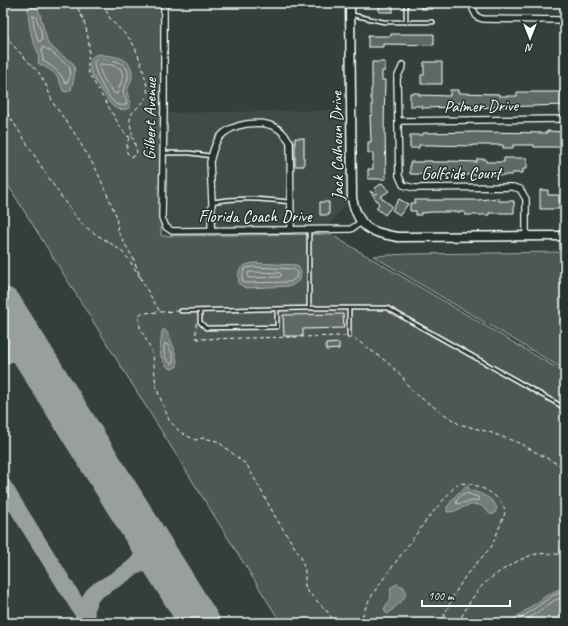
<svg xmlns="http://www.w3.org/2000/svg" width="568" height="626" font-family="Caveat,sans-serif">
  <style>
    .built { fill: #404c47 }
    .green { fill: #4d5853; stroke: #a6aca9 }
    .water { fill: #737b78; stroke: #abb0ae }
    .lines { fill: none; stroke-linecap: round; stroke-linejoin: round }
    .shore { stroke: #c7cac9; stroke-width: 1 }
    .taxiway { stroke: #999f9c; stroke-width: 16 }
    .runway { stroke: #999f9c; stroke-width: 40 }
    .building { fill: #5f6964; stroke: #fff }
    .lane-casing { stroke: #fff; stroke-width: 5.5 }
    .street-casing { stroke: #fff; stroke-width: 8 }
    .secondary-casing { stroke: #fff; stroke-width: 11 }
    .path { stroke: #fff; stroke-width: 1; stroke-dasharray: 4 3; stroke-linecap: butt }
    .lane { stroke: #26332d; stroke-width: 2.5 }
    .street { stroke: #26332d; stroke-width: 5.5 }
    .secondary { stroke: #26332d; stroke-width: 8 }
    .labels { text-anchor: middle; dominant-baseline: central; stroke-width: 3; stroke-linejoin: round; paint-order: stroke }
    .street-label { font-size: 17px; fill: #fff; stroke: #26332d }
  </style>
  <rect width="100%" height="100%" fill="#333f3a"/>
  <filter id="ink" filterUnits="userSpaceOnUse"><feTurbulence type="fractalNoise" baseFrequency=".025" numOctaves="2"/><feDisplacementMap in="SourceGraphic" scale="8" xChannelSelector="R" yChannelSelector="G"/><feConvolveMatrix kernelMatrix="1 2 1 2 8 2 1 2 1" color-interpolation-filters="sRGB"/></filter>
  <g filter="url(#ink)">
    <path class="built" d="M348,110L349,199L324,231L168,233L165,113Z"/>
    <path class="green" d="M3,3H162L161,236L330,234L565,373V623H281L3,177Z
      M565,252V370L373,256L409,254Z"/>
    <path class="water" d="M33,7L38,9L39,11L48,44C56,50 64,58 73,63C77,73 73,80 71,90L67,92L63,91C57,72 55,73 38,63C41,54 35,47 32,38C30,28 28,18 28,8Z
      M98,54C113,57 134,55 132,78C131,83 127,88 127,93L131,102L129,108C124,110 118,110 114,107C109,104 107,98 104,94C98,85 78,60 98,54Z
      M254,263L297,265L301,272L300,280L291,286L246,288L239,284C237,269 240,265 254,263Z
      M164,329C170,333 178,358 177,366L173,369C167,368 166,365 163,361C157,350 162,342 162,331Z
      M465,486H468L469,490C479,493 493,497 497,508L495,513L492,515C487,513 484,506 479,505C467,502 457,513 447,512V507L457,494L463,490Z
      M397,584L404,587C409,598 400,602 394,608C391,611 390,613 387,614L384,609L390,599L391,593L390,588Z
      M565,587V623H508L550,593Z"/>
    <g class="lines">
      <path class="shore" d="M33,16L36,17L41,31L42,40L40,42L38,41L34,27Z
        M43,47C53,51 60,61 69,66L71,74L67,83H65C61,72 53,67 43,61L42,49Z
        M98,58C110,61 130,59 128,78C127,83 123,87 123,93L127,103L126,105C123,105 120,106 116,104C109,100 93,72 94,62Z
        M101,64L112,65L121,69L123,77L117,94L114,93C108,85 100,76 99,65Z
        M254,267L294,269L297,273L296,278L290,282L244,283L242,279L244,270L246,268Z
        M254,272L280,273L282,275L280,277L248,278V273Z
        M165,344L168,345C170,350 176,359 172,364C165,361 162,351 165,344Z
        M466,493L478,497L479,500L457,504L456,501L461,495Z
        M514,623L552,596L565,591
        M522,623L555,600L565,596"/>
      <path class="taxiway" d="M3,357C16,351 29,354 38,365L67,412
        M3,485L88,622
        M134,567C145,562 155,563 165,571L198,622
        M89,623C84,611 87,598 98,590C118,577 155,563 142,533L113,485"/>
      <path class="runway" d="M3,307L200,623"/>
    </g>
    <path class="building" d="M379,3H393V12H379Z
      M421,3H433V9H421Z
      M391,34H434V45L383,44V47H368V36H391Z
      M372,62H385V71H382V80H385L384,128H385L386,179H368V169H373V153H368V142H371L370,115H372V99H371V89H372Z
      M424,62H442V84H421V75H424Z
      M450,90H458V93L499,94V96H517V92H565V105L467,108V103H458V107L422,108V106H410V93H419V95L450,96Z
      M547,131L565,132V147H534V145H513V148H503V145H473V146L432,145H419V148H410V135H423V133L476,132L547,133Z
      M295,138H304V166H295Z
      M504,158H527V169H523V173H512V175H454L410,174V162H423V161H432V162H449V161L477,162V159H486V162H504Z
      M382,183L389,191L380,197L392,206L385,215L376,208L379,204L370,191L375,194L377,193L374,189Z
      M540,190H548V195H559V209H540Z
      M498,198V201H514V213H489V215H465V212H433L421,213V215H416V211H410V203H415V200H478Z
      M399,199L408,204L400,215L392,210Z
      M320,202H329V215H320Z
      M343,314L344,328L303,329V336H284L283,315Z
      M339,343V349L326,350V344Z"/>
    <g class="lines">
      <g class="lane-casing">
        <path id="lane" d="M353,15L384,22H433
          M406,22V3
          M163,153H190L211,156
          M212,202C239,197 263,199 290,202
          M309,230V308H349V336
          M349,308H387L565,408
          M181,311L309,308
          M200,311V322L206,328L277,327V309"/>
      </g>
      <g class="street-casing">
        <path id="street" d="M164,3V108L162,218L166,227L172,231L351,229L360,223
          M473,3V9L477,17L483,19L565,20
          M403,65L397,78L399,176L403,185L414,188L513,187L520,189L526,199V236
          M398,121L565,119
          M211,230L212,202L210,162C212,155 214,144 219,138C231,123 261,119 277,128C283,132 286,136 290,142L291,230"/>
      </g>
      <g class="secondary-casing">
        <path id="secondary" d="M350,3L352,199C359,229 370,232 398,237L565,236"/>
      </g>
      <path class="path" d="M74,3C83,14 89,34 89,49C89,58 86,65 89,74L121,128L127,136L130,137
        M105,3C106,26 129,30 136,50C140,59 149,86 147,95C145,105 131,109 130,119C129,124 132,129 132,134C128,138 126,145 127,153L132,157L135,155L137,152L133,138L131,137
        M3,21L6,33L11,43L39,73L46,85L53,103L73,131L97,171L116,215L118,232L133,258L143,283
        M3,107C28,143 49,182 76,217C88,233 108,239 122,252C130,259 134,268 140,277
        M143,283L160,312
        M178,311L142,313L140,314L139,318L140,327L153,354L156,387L169,420L180,432L195,440L203,438L217,441L247,465L276,518L301,557L305,571V589L325,609L336,623
        M196,323V337L198,339L345,336
        M354,338L387,362L403,377L405,382L415,394L459,424L489,432L519,443L565,468
        M360,623L367,604L376,589L428,518L457,484C472,479 506,497 505,513L492,546L466,575L452,598L441,623
        M458,623C465,611 471,599 479,589C489,577 522,556 537,554C546,553 556,554 565,555"/>
      <use href="#lane" class="lane"/>
      <use href="#street" class="street"/>
      <use href="#secondary" class="secondary"/>
    </g>
  </g>
  <g class="labels">
    <g class="street-label">
      <text transform="translate(481 106) rotate(-1)">Palmer Drive</text>
      <text transform="translate(150 119) rotate(-89)">Gilbert Avenue</text>
      <text transform="translate(337 146) rotate(-91)">Jack Calhoun Drive</text>
      <text x="461" y="173">Golfside Court</text>
      <text x="255" y="216">Florida Coach Drive</text>
    </g>
  </g>
  <rect width="568" height="626" fill="none" stroke="#26332d" stroke-width="16"/>
  <rect x="8" y="8" width="552" height="610" fill="none" stroke="#fff" stroke-width="1.5" filter="url(#ink)"/>
  <g transform="translate(530 38) rotate(180)" stroke="#26332d" stroke-width="3" paint-order="stroke">
  <path d="M0-3L7 15L0 10L-7 15Z" fill="#ffffff"/>
  <text y="-6" font-size="11" font-weight="bold" text-anchor="middle" fill="#ffffff">N</text>
  </g>
  <path d="M422 600v6h88v-6" fill="none" stroke="#ffffff" stroke-width="2"/>
  <text x="428" y="600" font-size="12" fill="#ffffff" stroke="#26332d" stroke-width="3" paint-order="stroke">100 m</text>
</svg>
